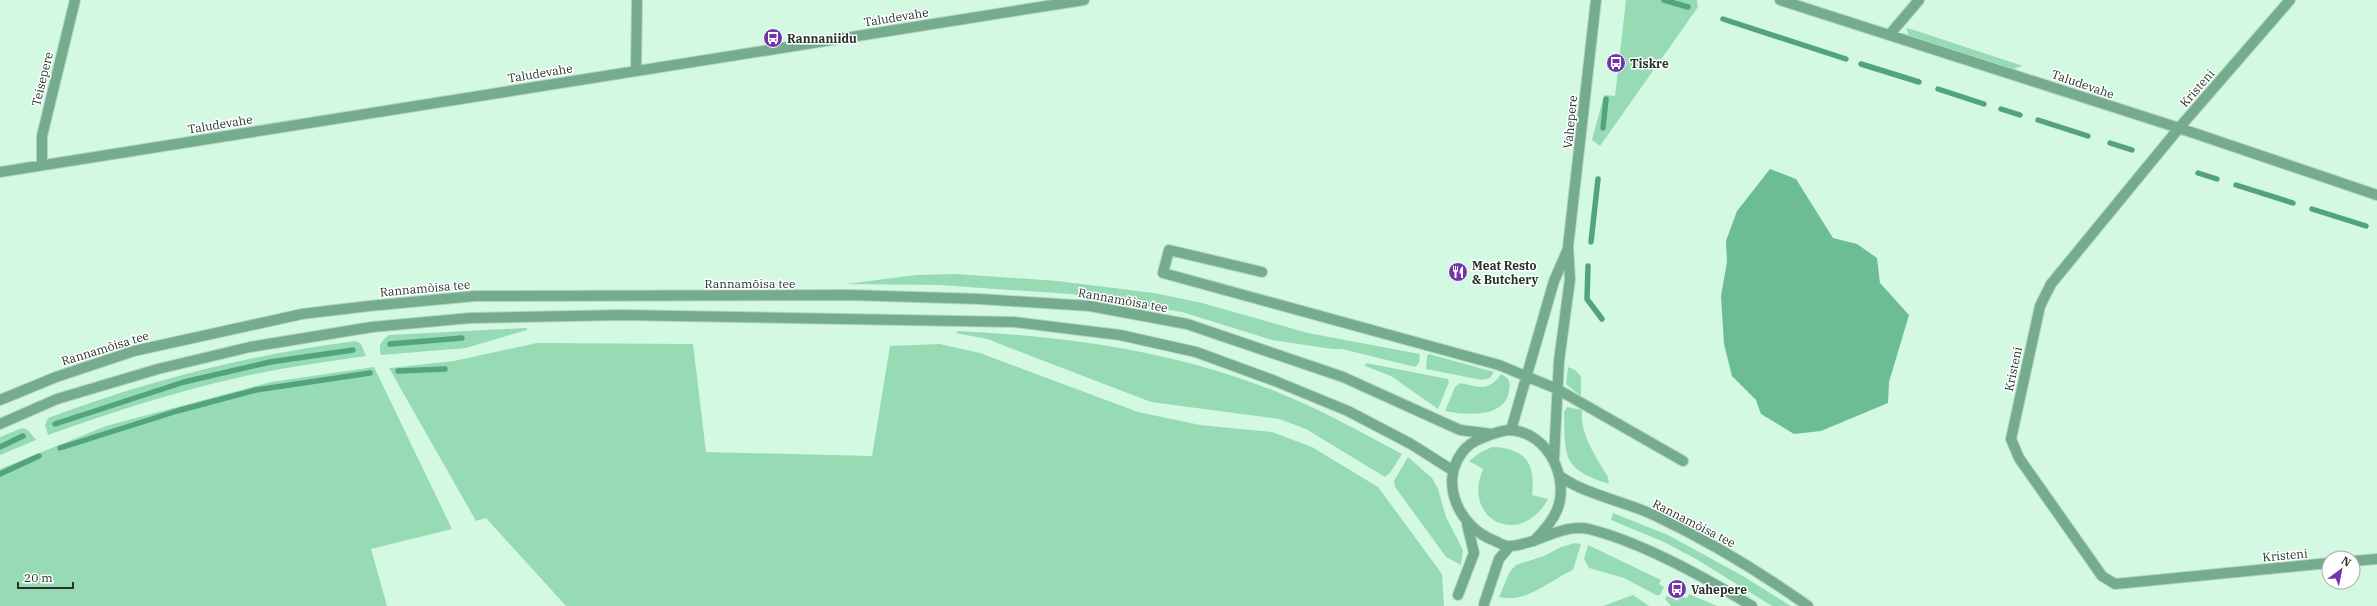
<svg xmlns="http://www.w3.org/2000/svg" width="2377" height="606" font-family="'IBM Plex Serif',serif">
  <style>
    .green { fill: #97dbb5 }
    .forest { fill: #6cbd93 }
    .lines { fill: none; stroke-linecap: round; stroke-linejoin: round }
    .stream { stroke: #53a47b; stroke-width: 5.5 }
    .minor-casing { stroke: #b4d5c2; stroke-width: 12 }
    .minor { stroke: #75ac8e; stroke-width: 10 }
    .labels { text-anchor: middle; dominant-baseline: central; stroke-width: 3; stroke-linejoin: round; paint-order: stroke }
    .street-label { font-size: 12px; fill: #25332b; stroke: #fff }
    .poi-label { font-size: 12px; font-weight: bold; fill: #25332b; stroke: #fff; text-anchor: start }
  </style>
  <rect width="100%" height="100%" fill="#d4f9e3"/>
  <path class="green" d="M1626,0H1697L1698,7L1600,146L1592,140L1604,95L1615,96Z
    M1906,28L1914,30L2023,66L2013,69L1909,36Z
    M956,274L1058,281L1154,293L1202,303L1308,333L1420,354L1419,363L1415,367L1342,349H1332L1272,340L1182,312L1071,294L939,285L846,284L916,275Z
    M527,328V330L466,348L381,355C378,345 381,341 389,335Z
    M957,331C1066,336 1175,351 1277,392C1320,409 1361,432 1402,454L1390,473L1385,477L1306,429L1279,419L1151,402L987,339L956,333Z
    M356,341L361,344L366,356C323,362 280,368 237,378C173,392 110,413 48,435L45,425L48,418C147,381 251,354 356,341Z
    M537,343L693,344L706,452L872,456L890,346L940,344L980,353L1138,412L1200,425L1272,432L1312,447L1378,487L1442,574L1444,606H566L486,518L476,521L389,368L454,361Z
    M1429,354L1494,372L1490,378L1482,380L1426,369L1427,356Z
    M1366,363L1448,379L1449,382L1438,409L1391,376L1365,366Z
    M374,367L452,529L371,549L387,606H0V469L106,426L271,382Z
    M1568,367L1575,370L1581,376V396L1566,384Z
    M1501,374C1509,378 1511,382 1509,391C1505,419 1464,415 1445,411L1455,387L1460,383C1479,387 1489,392 1501,374Z
    M1567,407L1582,410C1580,436 1596,456 1608,477L1609,484C1562,469 1565,457 1564,412Z
    M22,428L28,430L36,440L0,455V437Z
    M1492,447C1525,448 1536,463 1532,495L1548,499C1521,549 1461,520 1483,469L1469,461L1481,452Z
    M1408,457L1432,478L1438,489L1446,517L1463,550L1461,565L1446,557L1395,487L1394,481Z
    M1613,513L1668,535L1743,576L1791,606H1772L1696,559L1664,542L1611,520Z
    M1575,543L1581,544L1573,570C1550,580 1526,604 1499,597L1510,571L1516,565L1544,556L1561,547Z
    M1588,545L1661,580L1659,584L1664,587L1660,595H1656L1624,578L1589,568L1584,559Z
    M1689,594L1717,606H1671L1665,599L1667,596L1678,601L1680,596L1687,598Z
    M1633,595L1649,606H1603Z"/>
  <path class="forest" d="M1770,169L1796,179L1833,238L1857,244L1877,258L1880,283L1909,315L1889,382L1888,403L1821,431L1794,434L1761,414L1756,400L1732,376L1724,344L1721,296L1727,262L1726,241L1737,211Z"/>
  <g class="lines">
    <path class="stream" d="M1664,0L1688,7
      M1723,19L1846,59
      M1861,64L1919,82
      M1938,89L1984,104
      M2001,109L2020,115
      M2038,120L2088,136
      M1603,128L1606,99
      M2110,143L2132,150
      M2198,173L2217,179
      M2236,185L2293,203
      M2312,209L2366,226
      M1591,242L1598,179
      M1588,266L1587,299L1602,319
      M390,344L462,338
      M398,371L445,369
      M55,424L184,382L270,362L353,350
      M0,447L23,436
      M60,448L177,411L256,390L370,373
      M0,474L39,456"/>
    <g class="minor-casing">
      <path id="minor" d="M1780,0L2179,128L2377,195
        M2290,0L2179,128L2051,284L2040,306L2011,439L2019,458L2102,576L2115,584L2329,563
        M1890,34L1919,0
        M636,71L637,0
        M42,165V136L75,0
        M0,172L1084,0
        M1262,272L1169,250L1163,273L1499,365L1557,389L1683,461
        M0,400L56,377L134,351L302,314L369,306L475,296L850,295L980,299L1090,306L1187,324L1343,377L1460,430L1492,434
        M0,424L57,399L158,369L250,347L372,327L470,318L622,315L1014,322L1120,335L1196,352L1275,381L1348,411L1411,444L1452,470
        M1511,430L1554,281L1567,251
        M1554,459L1559,361L1570,279L1568,247L1596,0
        M1561,477C1589,496 1625,501 1656,516C1709,541 1760,572 1808,606
        M1534,541C1543,532 1552,522 1557,510C1570,478 1548,433 1511,430C1503,430 1492,434 1485,437C1476,440 1466,446 1461,454C1439,485 1461,528 1493,540C1498,542 1505,547 1510,546C1537,545 1561,523 1589,529C1641,542 1706,578 1752,606
        M2353,561L2377,559
        M1458,595L1474,553L1467,524
        M1484,604L1499,559L1509,547"/>
    </g>
    <use href="#minor" class="minor"/>
  </g>
  <defs>
    <g id="bus-disc" transform="scale(1)"><circle r="9.5" fill="#7335aa" stroke="#fff"/><path d="M-5-6H5V4H4V6H2V4H-2V6H-4V4H-5ZM-3.5-4V0h7V-4ZM-3.5 1.2v1.5H-2V1.2ZM2 1.2v1.5H3.5V1.2Z" fill="#fff"/></g>
    <g id="restaurant-disc" transform="scale(1)"><circle r="9.5" fill="#7335aa" stroke="#fff"/><path d="M-5-6h1v4h1v-4h1v4h1v-4h1v5L-1.5 .5V6h-2V.5L-5-1ZM5-6V6H3V1.5H1.5Q1.5-4 5-6Z" fill="#fff"/></g>
  </defs>
  <g fill-rule="evenodd">
    <use href="#bus-disc" x="773" y="38"/>
    <use href="#bus-disc" x="1616" y="63"/>
    <use href="#restaurant-disc" x="1458" y="272"/>
    <use href="#bus-disc" x="1677" y="589"/>
  </g>
  <g class="labels">
    <g class="street-label">
      <text transform="translate(896 17) rotate(-9)">Taludevahe</text>
      <text transform="translate(540 73) rotate(-9)">Taludevahe</text>
      <text transform="translate(42 79) rotate(-76)">Teisepere</text>
      <text transform="translate(2083 84) rotate(19)">Taludevahe</text>
      <text transform="translate(2197 88) rotate(-49)">Kristeni</text>
      <text transform="translate(1570 122) rotate(-84)">Vahepere</text>
      <text transform="translate(220 124) rotate(-9)">Taludevahe</text>
      <text x="750" y="283">Rannamõisa tee</text>
      <text transform="translate(425 288) rotate(-5)">Rannamõisa tee</text>
      <text transform="translate(1123 300) rotate(10)">Rannamõisa tee</text>
      <text transform="translate(105 348) rotate(-17)">Rannamõisa tee</text>
      <text transform="translate(2013 369) rotate(-78)">Kristeni</text>
      <text transform="translate(1694 523) rotate(27)">Rannamõisa tee</text>
      <text transform="translate(2285 555) rotate(-5)">Kristeni</text>
    </g>
    <g class="poi-label">
      <text x="787" y="38">Rannaniidu</text>
      <text x="1630" y="63">Tiskre</text>
      <text x="1472" y="265">Meat Resto<tspan x="1472" dy="14">&amp; Butchery</tspan></text>
      <text x="1691" y="589">Vahepere</text>
    </g>
  </g>
  <g transform="translate(2341 570) rotate(32)"><circle r="19" fill="#ffffff" stroke="#a8adaa"/>
  <path d="M0-3L7 15L0 10L-7 15Z" fill="#7335aa"/>
  <text y="-6" font-size="11" font-weight="bold" text-anchor="middle" fill="#25332b">N</text>
  </g>
  <path d="M18 582v6h55v-6" fill="none" stroke="#25332b" stroke-width="2"/>
  <text x="24" y="582" font-size="12" fill="#25332b" stroke="#ffffff" stroke-width="3" paint-order="stroke">20 m</text>
</svg>
